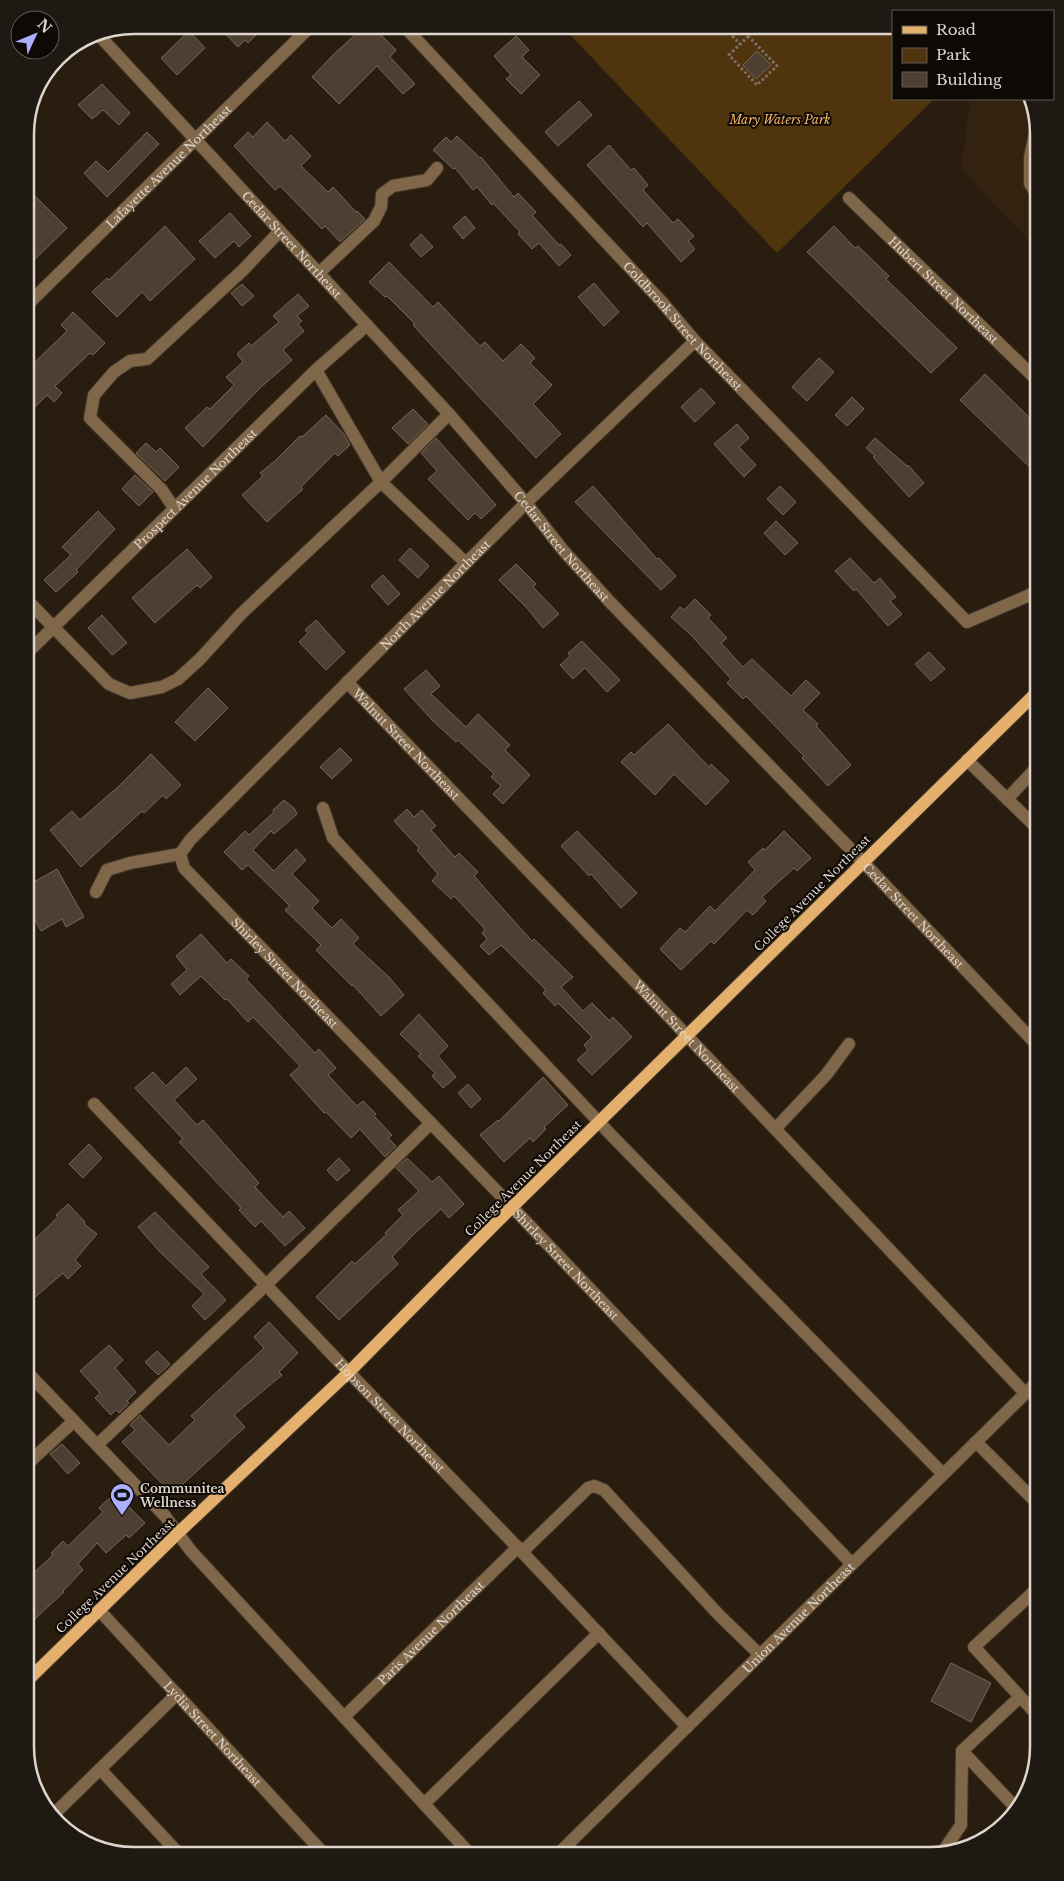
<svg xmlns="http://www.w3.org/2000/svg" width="1064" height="1881" font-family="'Libre Baskerville',serif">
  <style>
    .built { fill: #32220f }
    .green { fill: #50340e }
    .building { fill: #4d4032; stroke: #756758 }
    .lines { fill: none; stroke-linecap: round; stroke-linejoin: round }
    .minor-casing { stroke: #42372a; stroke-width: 14 }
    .major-casing { stroke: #42372a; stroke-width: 14 }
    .path { stroke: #7c7267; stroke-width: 3; stroke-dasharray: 2.5 2.5; stroke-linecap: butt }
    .minor { stroke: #816749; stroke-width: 12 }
    .major { stroke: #e5af6d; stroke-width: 12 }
    .labels { text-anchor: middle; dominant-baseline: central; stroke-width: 4; stroke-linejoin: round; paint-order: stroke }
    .park-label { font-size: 12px; font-style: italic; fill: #f5b465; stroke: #0e0904 }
    .street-label { font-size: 12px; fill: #ded6cd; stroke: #0e0904 }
    .poi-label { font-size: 12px; font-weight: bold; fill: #ded6cd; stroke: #0e0904; text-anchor: start }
    .rim { fill: none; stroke: #ded6cd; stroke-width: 2.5 }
  </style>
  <rect width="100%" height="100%" fill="#291d10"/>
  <path class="built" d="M970,99H1031L1039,133V252L961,169Z"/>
  <path class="green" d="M561,25H893V99H934L777,253Z"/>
  <path class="building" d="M217,25H266L248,43L245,40L238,47Z
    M366,25H371L396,50L390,57L415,84L403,94L377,66L339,104L312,77L334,54Z
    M189,31L205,48L177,75L161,58Z
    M516,36L529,50L522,57L540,75L521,94L506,79L511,75L494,56Z
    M757,51L771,65L756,79L743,65Z
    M102,84L130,113L119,125L103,110L92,119L78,105Z
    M579,101L592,115L558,146L545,132Z
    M267,122L285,141L291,135L311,156L301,166L328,192L333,187L356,212L357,211L365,219L340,242L325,226L322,229L280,186L275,190L234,146L248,132L253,137Z
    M147,132L159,144L107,197L84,173L96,161L108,172Z
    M457,136L480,158L481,157L514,197L518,193L536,212L532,215L559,245L561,244L571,255L559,266L539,243L532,249L518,234L520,232L493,203L492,205L477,187L473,190L455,168L453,169L433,150L446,137L451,142Z
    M609,145L631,170L634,168L648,185L643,190L673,223L678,219L694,236L688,241L695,249L681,262L647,223L643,227L587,165Z
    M25,186L67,228L25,269Z
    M230,213L251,236L239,247L234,241L215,258L199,241Z
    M465,216L475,228L463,239L453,227Z
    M165,226L195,259L150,301L142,292L117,317L92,292L107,278L109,280Z
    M834,226L855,248L858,246L889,276L886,279L957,348L931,373L807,252Z
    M421,234L433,247L421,257L410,245Z
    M389,262L433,307L438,302L480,346L485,342L503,361L521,344L535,358L530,363L552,385L533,404L561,434L536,458L433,347L413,325L415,324L387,296L385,297L369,282Z
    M594,283L619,312L604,326L578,297Z
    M242,284L254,296L242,306L231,293Z
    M298,294L309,306L297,316L302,321L298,324L304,331L283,350L292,360L260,388L203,447L185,428L207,407L210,409L234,385L226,377L243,362L237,354L249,343L251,346L279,322L273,316Z
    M73,312L105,343L93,355L90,353L55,386L62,393L54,402L47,395L34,408L25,399V356L33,364L67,331L61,325Z
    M819,358L834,372L807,401L792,387Z
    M985,374L1039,427V476L960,400Z
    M701,388L715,403L695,422L681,407Z
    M852,397L864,409L847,426L835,415Z
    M413,409L428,424L408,444L392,428Z
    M326,415L344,434L350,445L338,456L335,453L301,487L303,489L267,522L242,495L263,476L260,473L276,460L300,436L302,437Z
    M737,424L749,438L739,447L756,465L744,477L714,444Z
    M436,438L496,505L481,519L475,513L468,520L428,479L437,471L421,453Z
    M875,438L907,466L908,465L924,483L909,497L873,457L875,456L866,448Z
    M146,443L156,452L160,448L179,467L165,481L136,453Z
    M135,475L153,492L139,506L122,489Z
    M593,486L657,559L659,558L676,576L661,590L575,502Z
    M780,486L796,502L783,515L767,499Z
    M98,511L115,529L76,570L78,572L56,592L44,580L71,555L62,547Z
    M776,521L798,543L785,555L764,533Z
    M410,548L429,566L418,578L399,560Z
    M187,549L212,577L200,588L197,585L155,623L132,598Z
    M850,558L874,583L880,578L896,597L890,601L902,614L888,626L856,589L854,591L835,571Z
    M516,564L536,584L533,587L559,614L543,628L527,608L499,580Z
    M383,575L400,594L388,605L371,586Z
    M695,599L711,615L708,618L727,638L721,643L743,667L752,659L791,696L806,680L820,693L803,710L818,724L816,726L851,765L828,786L802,758L804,756L746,696L743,699L727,683L731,679L691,635L671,617L680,607L684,610Z
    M102,615L127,643L112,655L88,628Z
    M316,620L345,652L326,670L299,642L308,633L305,630Z
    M582,641L620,680L607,692L585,668L573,679L560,665L570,656L568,653Z
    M929,652L945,669L931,681L915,664Z
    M426,670L440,686L431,694L466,727L478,714L510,745L505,750L530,775L503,804L493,794L501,786L491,777L494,774L458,740L456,742L433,721L404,689Z
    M208,688L228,708L195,741L175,722Z
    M668,724L709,767L711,764L729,781L706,805L674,774L655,795L621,762L631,752L634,755Z
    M340,748L352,760L332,779L320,767Z
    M151,754L181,785L166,799L163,795L144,813L142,811L81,867L50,830L72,811L80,820L119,786Z
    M284,800L294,808L297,814L274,834L271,831L253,850L274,871L296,849L306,860L292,874L319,901L312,908L332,928L341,919L359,938L353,944L389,977L404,995L381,1016L353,985L352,986L316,950L321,945L285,910L290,906L248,865L242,870L224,852L245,831L249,835L274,812L273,810Z
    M407,809L414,817L422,810L436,826L431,830L455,857L459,853L478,872L474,876L496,901L532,941L534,939L573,977L561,987L583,1011L592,1003L610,1021L613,1017L632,1037L592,1075L577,1060L588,1050L584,1045L592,1037L558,1003L555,1006L543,993L546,990L501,945L489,955L480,946L487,939L482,933L485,929L454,896L451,899L432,881L438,874L417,850L419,848L394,821Z
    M577,831L637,893L621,908L591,874L589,876L561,846Z
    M784,831L811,858L797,871L794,868L762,897L766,901L753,915L747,910L714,944L711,941L681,970L660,949L680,928L685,932L710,906L715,911L755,870L748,862L763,848L765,850Z
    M57,869L84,917L66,927L62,919L41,931L25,902V887Z
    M201,934L227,963L231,959L249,976L246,979L315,1053L319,1049L336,1068L328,1075L357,1106L363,1101L376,1114L374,1116L392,1135L388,1138L396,1146L385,1157L360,1129L351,1138L326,1112L324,1113L290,1075L300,1066L253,1017L248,1022L227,999L225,1000L201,976L180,995L171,984L187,970L176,956Z
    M419,1014L448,1046L438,1056L456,1077L443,1088L432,1076L435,1073L418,1056L421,1054L400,1034Z
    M186,1067L197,1079L174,1100L197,1125L203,1120L259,1183L255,1187L283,1217L289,1211L305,1228L285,1246L261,1221L255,1227L239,1210L241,1208L179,1142L183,1139L135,1088L153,1072L166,1086Z
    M543,1077L568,1105L544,1127L546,1129L533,1142L530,1138L504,1162L480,1135L498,1120L499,1121Z
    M468,1084L481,1099L471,1108L458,1093Z
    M89,1144L102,1158L83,1178L69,1164Z
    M339,1158L350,1170L337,1181L327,1170Z
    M407,1158L432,1182L439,1176L464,1204L449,1218L441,1209L414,1234L392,1257L398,1264L339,1320L316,1297L352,1261L355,1264L387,1234L385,1233L403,1215L398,1210L419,1191L396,1168Z
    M68,1204L85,1222L84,1224L97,1234L75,1260L81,1266L68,1279L63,1273L25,1306V1249L58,1217L56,1215Z
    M155,1212L209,1267L201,1274L226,1300L205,1320L192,1306L204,1294L159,1251L138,1227Z
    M269,1322L298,1353L279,1372L282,1375L234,1415L245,1427L172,1494L122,1442L135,1430L130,1425L140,1415L169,1445L195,1420L191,1416L264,1348L254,1337Z
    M109,1345L123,1360L115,1368L136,1392L127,1401L129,1403L119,1413L116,1410L111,1415L95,1398L100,1393L80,1371Z
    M157,1351L170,1364L158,1375L145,1362Z
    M62,1444L80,1463L68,1474L50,1454Z
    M115,1493L145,1523L129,1538L126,1535L106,1553L97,1543L78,1564L83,1570L63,1591L64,1592L25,1628V1581L53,1555L51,1553L63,1541L68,1546L103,1512L99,1508Z
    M951,1663L991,1683L971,1722L931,1701Z"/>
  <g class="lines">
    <g class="minor-casing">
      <g id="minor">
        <path id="s1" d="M403,25L661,301L695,341L967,622L1039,591"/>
        <path id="s2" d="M96,32L449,414L526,503L562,549L609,601L863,862L1039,1047"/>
        <path d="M1037,123L1030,157V184L1039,197"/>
        <path id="s3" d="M849,198L1039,382"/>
        <path d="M319,273L374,221L381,207L382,194L393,186L427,180L437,168"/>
        <path id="s4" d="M25,307L312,25"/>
        <path d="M316,370L381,482L466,563"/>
        <path d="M174,508L162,490L90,418L94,395L114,372L130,361L147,359L243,270L280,231"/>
        <path d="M25,598L109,684L130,693L162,687L178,679L200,659L241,614L381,482L449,414"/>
        <path id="s5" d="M25,655L316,370L367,325"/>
        <path id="s6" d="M347,682L672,1020L1025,1393"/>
        <path d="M967,760L1039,830"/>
        <path d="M1007,799L1039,765"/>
        <path d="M323,808L333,838L383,892L613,1137L943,1474"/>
        <path id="s7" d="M180,854L184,868L512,1207L852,1564"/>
        <path id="s8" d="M180,854L191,839L526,503L695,341"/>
        <path d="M96,892L107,870L130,863L180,854"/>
        <path id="s9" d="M94,1104L362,1386L522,1552L687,1727"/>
        <path d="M775,1129L826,1075L849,1044"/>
        <path d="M25,1370L165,1516L191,1551L472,1856"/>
        <path d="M976,1442L1039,1505"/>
        <path d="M97,1445L266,1285L431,1123"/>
        <path d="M25,1466L74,1421"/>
        <path d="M522,1552L588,1488L594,1486L604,1490L718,1614L760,1655"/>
        <path id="s10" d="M99,1610L326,1856"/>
        <path id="s11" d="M344,1717L518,1547"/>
        <path d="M1039,1717L974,1647L1039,1587"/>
        <path d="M962,1751L1018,1810"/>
        <path d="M100,1769L181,1856"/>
        <path d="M424,1804L599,1633"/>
        <path d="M53,1815L177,1694"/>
        <path d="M942,1853L961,1825L962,1751L1019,1698"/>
        <path id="s12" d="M556,1856L1039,1380"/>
      </g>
    </g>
    <g class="major-casing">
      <path id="major" d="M25,1683L178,1533L349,1372L497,1222L1039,690"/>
    </g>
    <path class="path" d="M640,25L641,34
      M722,25L740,44
      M748,36L777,66L757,85L729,55L760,25"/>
    <use href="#minor" class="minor"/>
    <use href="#major" class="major"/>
  </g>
  <defs>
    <g id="stadium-pin" transform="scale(1.25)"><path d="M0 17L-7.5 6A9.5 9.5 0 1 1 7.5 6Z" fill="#aab0fb" stroke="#0e0904"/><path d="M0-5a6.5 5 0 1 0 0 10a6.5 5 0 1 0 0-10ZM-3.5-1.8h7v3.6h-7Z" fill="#111"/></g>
  </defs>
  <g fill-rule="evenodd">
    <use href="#stadium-pin" x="122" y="1495"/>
  </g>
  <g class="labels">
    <g class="park-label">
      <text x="780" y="119">Mary Waters Park</text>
    </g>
    <g class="street-label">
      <text stroke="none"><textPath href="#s4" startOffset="201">Lafayette Avenue Northeast</textPath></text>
      <text stroke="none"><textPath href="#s2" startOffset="289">Cedar Street Northeast</textPath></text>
      <text stroke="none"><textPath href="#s3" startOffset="132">Hubert Street Northeast</textPath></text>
      <text stroke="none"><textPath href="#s1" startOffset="411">Coldbrook Street Northeast</textPath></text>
      <text stroke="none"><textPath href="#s5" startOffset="238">Prospect Avenue Northeast</textPath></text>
      <text stroke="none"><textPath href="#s2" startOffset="694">Cedar Street Northeast</textPath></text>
      <text stroke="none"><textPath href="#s8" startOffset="364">North Avenue Northeast</textPath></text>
      <text stroke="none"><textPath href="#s6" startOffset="86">Walnut Street Northeast</textPath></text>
      <text transform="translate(812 893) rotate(-45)">College Avenue Northeast</text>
      <text stroke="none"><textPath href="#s2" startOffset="1204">Cedar Street Northeast</textPath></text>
      <text stroke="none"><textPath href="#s7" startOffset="160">Shirley Street Northeast</textPath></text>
      <text stroke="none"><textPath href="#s6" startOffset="491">Walnut Street Northeast</textPath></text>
      <text transform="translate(523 1178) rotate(-45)">College Avenue Northeast</text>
      <text stroke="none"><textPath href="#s7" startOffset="565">Shirley Street Northeast</textPath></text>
      <text stroke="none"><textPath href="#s9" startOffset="430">Hopson Street Northeast</textPath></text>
      <text transform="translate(115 1576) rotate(-44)">College Avenue Northeast</text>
      <text stroke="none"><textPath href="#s12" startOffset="340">Union Avenue Northeast</textPath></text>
      <text stroke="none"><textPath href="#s11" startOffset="121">Paris Avenue Northeast</textPath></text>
      <text stroke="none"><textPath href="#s10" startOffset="168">Lydia Street Northeast</textPath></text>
    </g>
    <g class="poi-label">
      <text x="140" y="1488">Communitea<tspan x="140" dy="14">Wellness</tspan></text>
    </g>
  </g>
  <path d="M0 0H1064V1881H0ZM134 34H930A100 100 0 0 1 1030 134V1747A100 100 0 0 1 930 1847H134A100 100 0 0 1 34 1747V134A100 100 0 0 1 134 34Z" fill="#1f1914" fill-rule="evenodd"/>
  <path class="rim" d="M134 34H930A100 100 0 0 1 1030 134V1747A100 100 0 0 1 930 1847H134A100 100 0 0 1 34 1747V134A100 100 0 0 1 134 34Z"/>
  <rect x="892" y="10" width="162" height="90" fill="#0e0904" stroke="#615b54"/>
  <rect x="902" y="26" width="25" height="8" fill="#e5af6d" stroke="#615b54"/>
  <text x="936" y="35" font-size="15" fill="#ded6cd">Road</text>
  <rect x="902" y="48" width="25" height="15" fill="#50340e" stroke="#615b54"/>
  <text x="936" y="60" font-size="15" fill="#ded6cd">Park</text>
  <rect x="902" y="72" width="25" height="15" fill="#4d4032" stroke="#615b54"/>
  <text x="936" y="85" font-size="15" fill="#ded6cd">Building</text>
  <g transform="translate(35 35) rotate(46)"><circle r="24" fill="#0e0904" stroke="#615b54"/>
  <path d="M0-4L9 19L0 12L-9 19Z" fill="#aab0fb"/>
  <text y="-8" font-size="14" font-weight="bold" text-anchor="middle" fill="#ded6cd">N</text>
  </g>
</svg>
